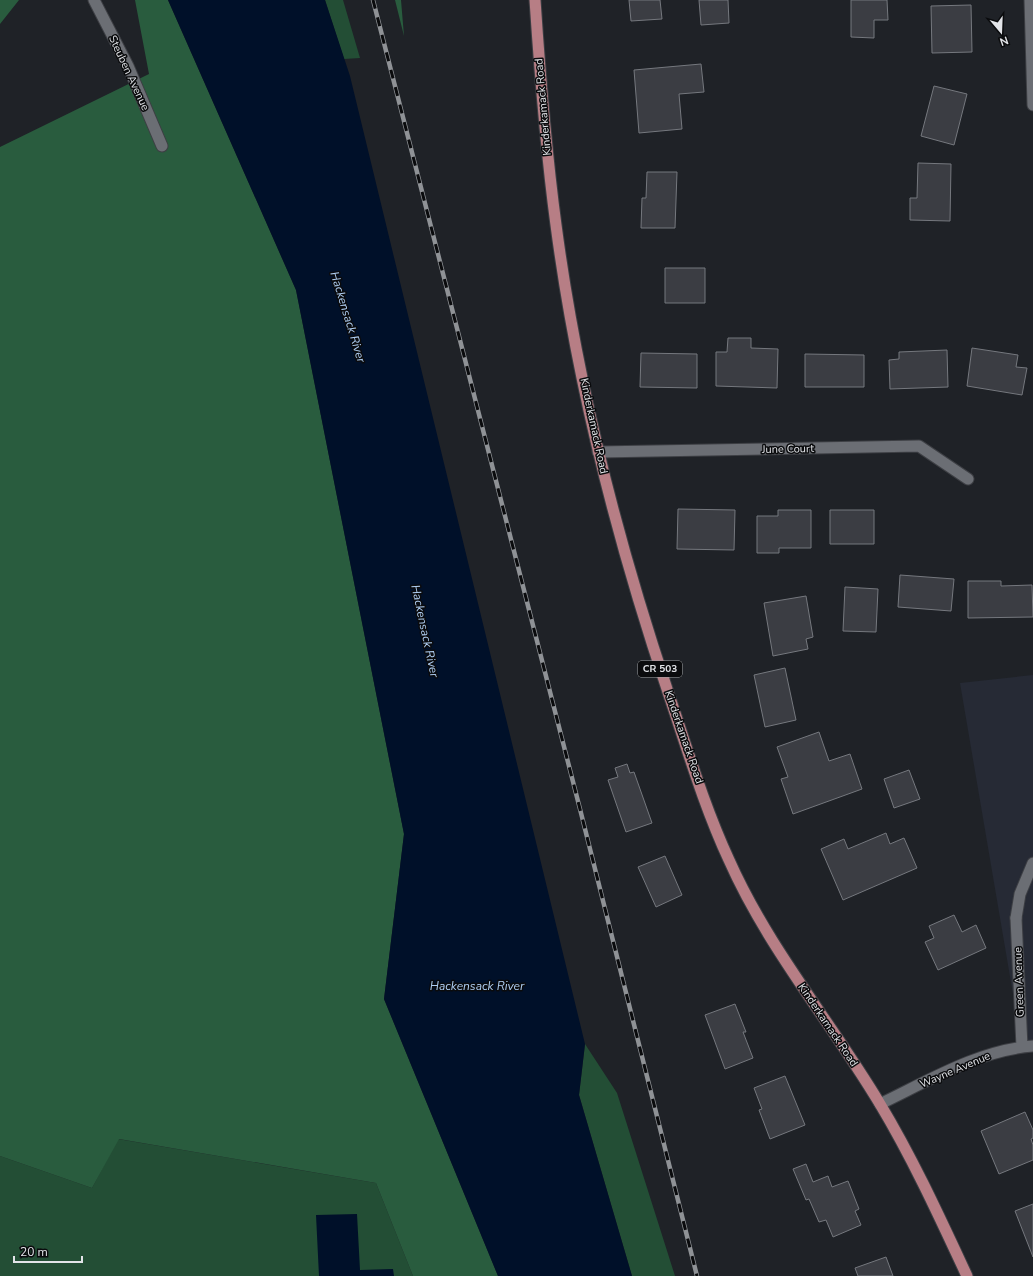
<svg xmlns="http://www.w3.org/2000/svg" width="1033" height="1276" font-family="'Nunito Sans',sans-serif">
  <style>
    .built { fill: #262a35 }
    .green { fill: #234e35 }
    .forest { fill: #295c3e }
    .water { fill: #001029 }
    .building { fill: #3b3d43; stroke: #75787e }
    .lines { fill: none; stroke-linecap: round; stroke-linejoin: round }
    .service-casing { stroke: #3d3f44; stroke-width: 13 }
    .minor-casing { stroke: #3d3f44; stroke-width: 13 }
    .primary-casing { stroke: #3d3f44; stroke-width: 13 }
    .service { stroke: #6b6e74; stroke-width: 11 }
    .minor { stroke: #6b6e74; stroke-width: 11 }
    .primary { stroke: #b77e85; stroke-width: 11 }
    .rail-casing { stroke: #8f9296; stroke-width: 4.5 }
    .rail { stroke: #0a0b0d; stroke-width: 3; stroke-dasharray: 9; stroke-linecap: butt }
    .labels { text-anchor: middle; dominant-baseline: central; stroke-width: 3; stroke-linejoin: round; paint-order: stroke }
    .shield { fill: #0a0b0d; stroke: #a1a3a6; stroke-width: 1 }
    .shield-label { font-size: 10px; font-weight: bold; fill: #e2e4e8 }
    .street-label { font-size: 11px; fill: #e2e4e8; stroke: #0a0b0d }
    .water-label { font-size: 12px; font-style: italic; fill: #afcef3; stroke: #0a0b0d }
  </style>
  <rect width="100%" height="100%" fill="#1f2227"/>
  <path class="built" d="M1033,675V1046L1022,1047L960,683Z"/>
  <path class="green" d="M325,0H343L360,58L344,59Z
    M585,1044L617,1093L675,1276H632L579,1095Z
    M118,1139L376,1183L413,1276H0V1156L92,1188Z"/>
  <path class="forest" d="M0,0H19L0,24Z
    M135,0H168L296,290L404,834L384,999L498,1276H413L376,1183L119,1139L92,1188L0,1156V147L149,74Z
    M395,0H401L404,36Z"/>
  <path class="water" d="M168,0H325L350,76L585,1044L579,1095L632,1276H498L384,999L404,834L296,290Z
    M357,1214L360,1270L393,1269L394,1276H319L316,1215Z"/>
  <path class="building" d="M629,0H660L662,19L631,21Z
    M699,0H728L729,23L701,25Z
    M851,0H887L888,20H874V38L851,37Z
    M971,5L972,52L932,53L931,6Z
    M701,64L704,92L679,94L682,129L639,133L634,70Z
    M934,86L967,94L954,145L921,136Z
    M918,163L951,164L950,221L910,220V198H917Z
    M647,172H677L675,228H641L642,198H646Z
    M665,268H705V303H665Z
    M728,338H751V348L778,349L777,388L716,386V352H727Z
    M972,348L1018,355L1016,367L1027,368L1022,395L967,386Z
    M947,350L948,387L890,389L889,360L899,359V352Z
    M641,353L697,354V388L640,387Z
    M805,354L864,355V387H805Z
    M678,509L735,510L734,550L677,549Z
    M778,510H811V548H779V553H757V516H778Z
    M830,510H874V544H830Z
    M900,575L954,579L951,611L898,607Z
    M968,581H1001V586L1032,585L1033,617L968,618Z
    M845,587L878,589L876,632L843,631Z
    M806,596L813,637L806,639L808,649L773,656L764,603Z
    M785,668L796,720L765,727L754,675Z
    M819,732L829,761L850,754L862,789L793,814L781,779L788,777L777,747Z
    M627,764L630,773L634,772L652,823L626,832L608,780L618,777L615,768Z
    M909,770L920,799L894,808L884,779Z
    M886,833L890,844L904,838L917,868L843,900L821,849L844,839L848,849Z
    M665,856L682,895L656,907L638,867Z
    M954,915L962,932L976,925L986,948L938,970L925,942L934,938L929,926Z
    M735,1004L746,1032H743L753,1058L725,1069L705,1015Z
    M785,1076L805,1125L770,1139L759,1110L762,1109L754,1088Z
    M1025,1112L1033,1130V1138L1031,1139L1033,1145V1160L999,1174L981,1131Z
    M806,1164L813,1182L828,1176L832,1187L848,1181L859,1209L855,1211L861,1225L833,1237L826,1220L819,1222L809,1199L806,1200L793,1169Z
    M1033,1204V1257L1015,1211Z
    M886,1257L893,1276H858L855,1268Z"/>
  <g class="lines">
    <g class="service-casing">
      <path id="service" d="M1016,918L1020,894L1033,863"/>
    </g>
    <g class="minor-casing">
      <path id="minor" d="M94,0L128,66L162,146
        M1030,0L1033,105
        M598,452L919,446L968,479
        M1016,918L1022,1047
        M880,1104C928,1081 979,1050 1033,1046"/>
    </g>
    <g class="primary-casing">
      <path id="primary" d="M535,0C540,75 546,151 556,225C577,384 617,540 668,692C687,748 704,806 729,860C768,948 831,1022 880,1104C913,1159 940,1218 967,1276"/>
    </g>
    <use href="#service" class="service"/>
    <use href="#minor" class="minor"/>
    <use href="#primary" class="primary"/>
    <g class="rail-casing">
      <path id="rail" d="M373,0L581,813L697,1276"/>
    </g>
    <use href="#rail" class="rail"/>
  </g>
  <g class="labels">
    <rect class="shield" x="638" y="661" width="44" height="16" rx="3"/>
    <g class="shield-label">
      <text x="660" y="669">CR 503</text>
    </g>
    <g class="street-label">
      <text transform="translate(129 73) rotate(65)">Steuben Avenue</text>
      <text transform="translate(543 107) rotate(-95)">Kinderkamack Road</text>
      <text transform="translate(594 426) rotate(78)">Kinderkamack Road</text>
      <text transform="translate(788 449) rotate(-1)">June Court</text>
      <text transform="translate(684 737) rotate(71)">Kinderkamack Road</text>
      <text transform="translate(1019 982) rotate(-92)">Green Avenue</text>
      <text transform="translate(828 1025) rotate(56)">Kinderkamack Road</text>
      <text transform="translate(955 1070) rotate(-23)">Wayne Avenue</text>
    </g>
    <g class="water-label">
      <text transform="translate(348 317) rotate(73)">Hackensack River</text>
      <text transform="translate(425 631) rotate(78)">Hackensack River</text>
      <text x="477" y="986">Hackensack River</text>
    </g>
  </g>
  <g transform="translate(1001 32) rotate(161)" stroke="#0a0b0d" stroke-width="3" paint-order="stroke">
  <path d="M0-3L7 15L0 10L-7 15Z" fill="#e2e4e8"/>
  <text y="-6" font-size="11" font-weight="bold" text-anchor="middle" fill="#e2e4e8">N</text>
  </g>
  <path d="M14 1256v6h68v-6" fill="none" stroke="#e2e4e8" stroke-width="2"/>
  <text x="20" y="1256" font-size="12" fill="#e2e4e8" stroke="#0a0b0d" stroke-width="3" paint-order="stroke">20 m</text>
</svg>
